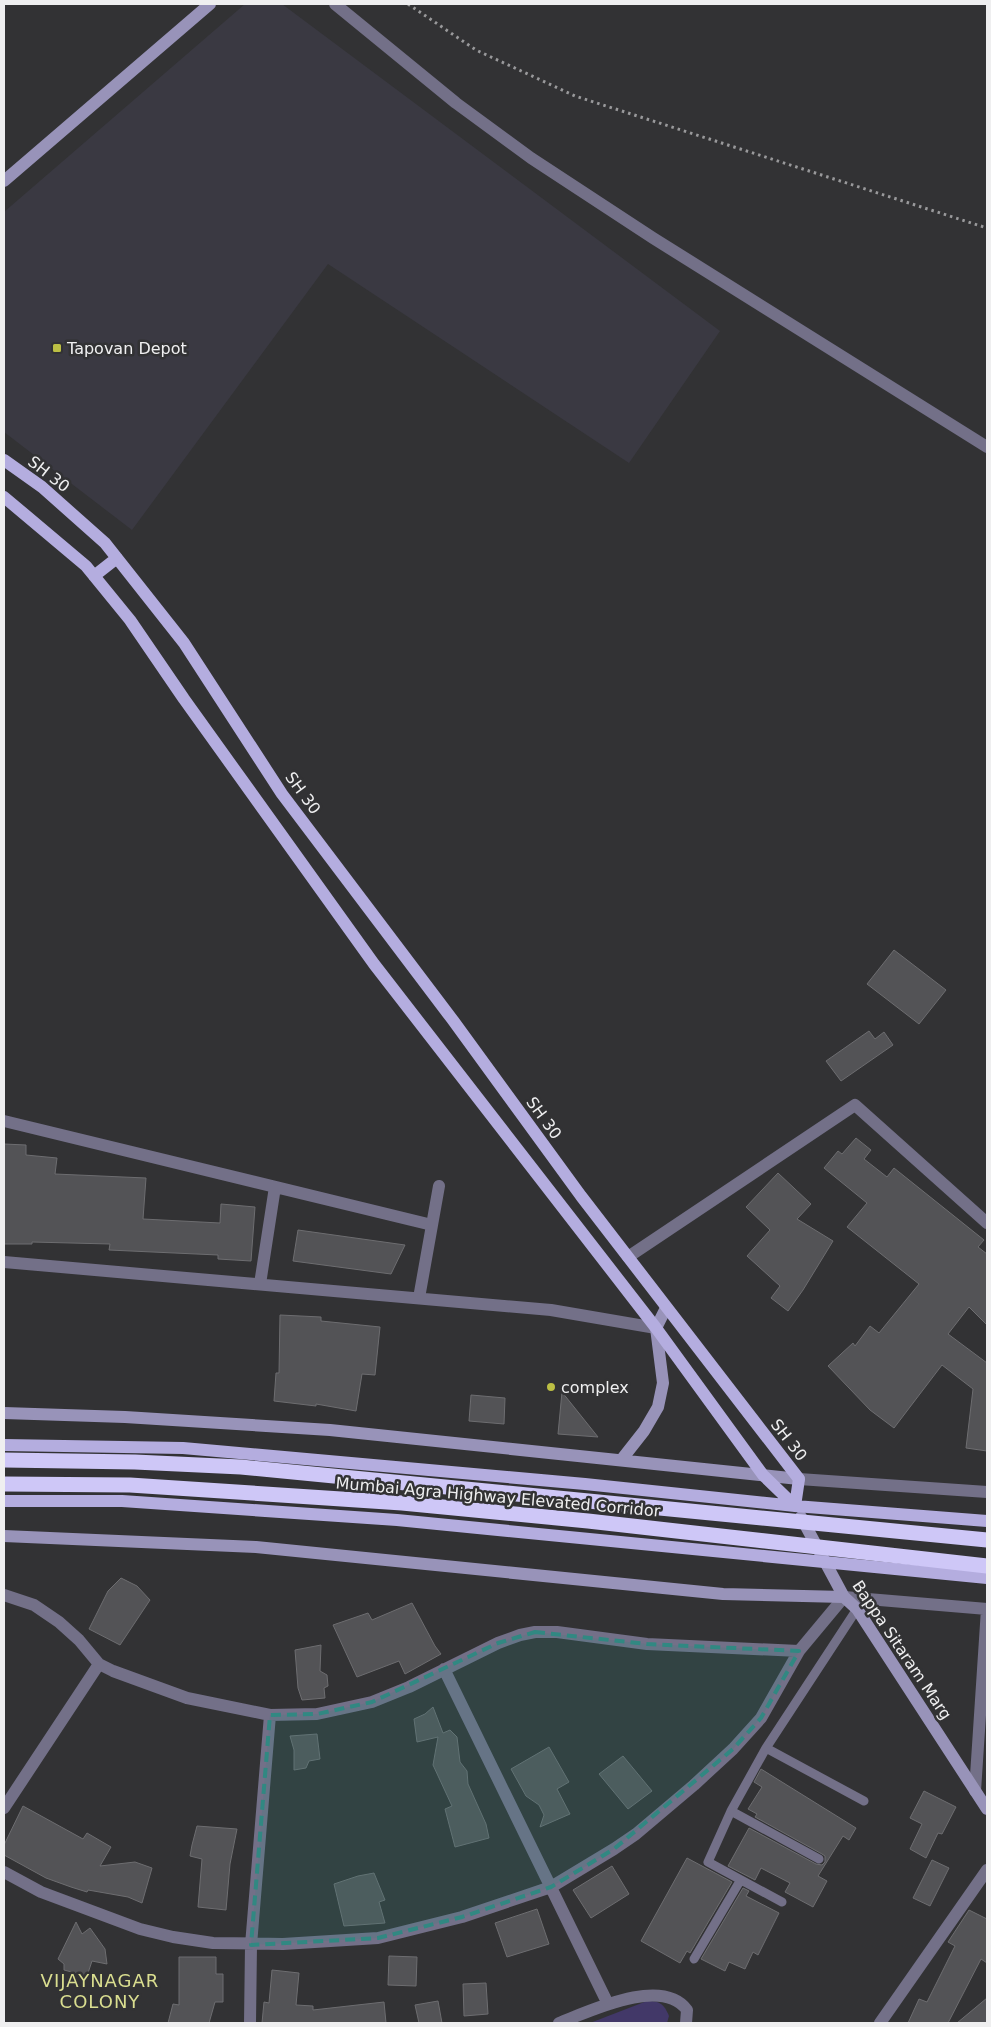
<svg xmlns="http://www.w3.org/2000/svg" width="991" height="2027" font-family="'DejaVu Sans',sans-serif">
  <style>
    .built { fill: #3a3942 }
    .green { fill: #423868 }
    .building { fill: #535356; stroke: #6d6d70 }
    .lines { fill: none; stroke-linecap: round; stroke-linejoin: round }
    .path { stroke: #99999b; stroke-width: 3; stroke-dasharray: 2.5 4; stroke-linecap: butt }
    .lane { stroke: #737088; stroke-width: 9 }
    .street { stroke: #737088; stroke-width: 12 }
    .secondary { stroke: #9893b9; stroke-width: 12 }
    .primary { stroke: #b4addf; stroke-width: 12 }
    .highway { stroke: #cec7f7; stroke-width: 15 }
    .marked { fill: #318882; fill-opacity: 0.2; stroke: #318882; stroke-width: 4; stroke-dasharray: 10 6; stroke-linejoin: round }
    .poi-dot { fill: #bcbf44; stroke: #323234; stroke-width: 2 }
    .labels { text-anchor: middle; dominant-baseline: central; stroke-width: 5; stroke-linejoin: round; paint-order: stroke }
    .poi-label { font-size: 16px; fill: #efeff0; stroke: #323234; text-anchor: start }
    .street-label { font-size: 16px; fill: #efeff0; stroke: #323234 }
    .neighbourhood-label { font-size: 18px; letter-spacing: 1px; fill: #dade90; stroke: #323234 }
  </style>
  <rect width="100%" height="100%" fill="#323234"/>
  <path class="built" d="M245,4H282L720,331L629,463L328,264L132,530L4,432V212Z"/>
  <path class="green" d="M647,2001C660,2001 664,2004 669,2016L667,2023H590Z"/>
  <path class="building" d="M894,950L946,990L919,1024L867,984Z
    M869,1031L875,1039L884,1032L893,1045L841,1081L826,1061Z
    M856,1138L871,1150L864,1159L887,1177L894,1168L984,1240L978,1247L987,1254V1325L969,1307L948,1334L987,1363V1451L966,1448L973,1389L942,1365L894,1428L870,1410L828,1366L853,1343L855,1346L870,1326L879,1333L919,1284L847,1227L867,1203L824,1168L838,1151L842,1154Z
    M4,1144L26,1145V1155L57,1158L55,1174L146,1178L143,1219L220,1223L221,1204L255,1207L251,1261L218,1259V1255L109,1250L110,1244L32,1242V1244H4Z
    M778,1173L811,1204L797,1219L833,1241L803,1290L788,1311L771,1298L780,1286L747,1256L770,1230L746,1207Z
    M298,1230L405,1245L391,1274L293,1261Z
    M280,1315L321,1317V1321L380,1327L375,1375L362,1374L356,1411L316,1404V1406L274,1401L276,1373H279Z
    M562,1392L598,1437L558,1434Z
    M471,1395L505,1398L504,1424L469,1421Z
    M121,1578L137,1586L150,1600L120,1645L89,1629L108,1591Z
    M412,1603L435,1646L441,1654L405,1674L399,1661L357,1677L333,1625L368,1613L372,1620Z
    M321,1645L320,1671L327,1675L328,1686L324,1688L325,1698L302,1700L298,1688L295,1650Z
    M433,1707L443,1733L450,1730L457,1737L460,1762L467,1771L468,1784L486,1824L489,1838L455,1847L445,1809L452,1806L433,1765L438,1737L417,1742L414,1719L425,1714Z
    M317,1734L320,1759L309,1761L306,1768L294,1770V1750L290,1736Z
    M549,1747L569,1782L557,1789L570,1814L540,1827L544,1815L539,1805L526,1796L511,1769Z
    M623,1756L652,1791L628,1809L599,1774Z
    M761,1769L856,1828L849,1840L843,1836L818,1876L827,1881L813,1907L785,1892L790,1883L761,1868L755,1880L728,1866L749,1828L816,1864L822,1865L825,1862V1856L822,1854L755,1817L757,1814L748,1809L762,1787L754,1782Z
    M924,1791L956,1807L942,1834L938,1833L926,1858L910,1849L922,1824L910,1818Z
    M23,1806L83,1839L87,1833L111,1847L100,1866L135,1862L152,1868L142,1903L128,1897L88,1890L87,1892L71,1887L46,1878L4,1855V1845Z
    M197,1826L237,1829L230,1864L226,1910L198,1907L202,1859L190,1856L192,1845Z
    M687,1858L732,1882L690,1953L687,1951L680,1963L641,1941Z
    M932,1860L949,1868L930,1906L913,1898Z
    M612,1866L629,1894L591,1918L573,1890Z
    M374,1873L385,1900L379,1902L385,1923L344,1926L334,1884L358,1876Z
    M743,1888L749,1891L746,1896L779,1913L758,1955L753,1952L745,1969L729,1962L725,1971L701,1959Z
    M537,1909L549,1944L507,1957L495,1923Z
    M969,1910L987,1919V1963L981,1959L948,2023H908L919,1999L927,2002L955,1946L948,1942Z
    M76,1922L82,1934L90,1928L105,1949L107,1964L92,1961L87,1976L64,1970V1964L58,1959Z
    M389,1956L417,1957L416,1986L388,1985Z
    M179,1957H216V1974H223V2002H215L209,2023H168L173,2004L179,2005Z
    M272,1970L299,1973L296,2005L313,2006V2010L384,2002L386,2023H262L264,2002L269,2003Z
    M486,1983L488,2014L464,2016L463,1984Z
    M987,1998V2023H957Z
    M438,2001L442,2023H419L415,2005Z"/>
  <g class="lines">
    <path class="path" d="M408,4L476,50L575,96L987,228"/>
    <path class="lane" d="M766,1748L864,1801
      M731,1811L708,1862L782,1902
      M819,1859L731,1811L766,1748L857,1609
      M694,1959L740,1881"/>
    <path class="street" d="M335,4L456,103L531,158L653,238L987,447
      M4,1121L432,1225
      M628,1257L855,1105L987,1223
      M4,1262L551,1310L656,1328
      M260,1284L275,1187
      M419,1298L439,1186
      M799,1479L987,1492
      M4,1595L34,1605L59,1622L79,1640L99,1664L113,1671L187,1698L270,1715L251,1945L250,2023
      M444,1669L608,2004
      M270,1715L317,1714L372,1702L409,1687L498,1643L520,1635L535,1632H557L647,1644L799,1651
      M4,1808L99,1664
      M4,1872L41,1892L140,1929L173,1937L213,1943L283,1944L378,1938L462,1917L551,1887L614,1849L636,1834L694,1785L733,1749L761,1718L799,1651L844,1597L987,1609L975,1791
      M559,2023C590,2011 662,1976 687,2010L686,2023
      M880,2023L987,1870"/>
    <path class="secondary" d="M4,181L210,4
      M4,1413L125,1417L330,1430L799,1479
      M622,1459L644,1431L658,1407L663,1383L656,1328L666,1308
      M801,1517L844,1597L857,1609L987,1809
      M4,1536L256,1547L723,1594L844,1597"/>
    <path class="primary" d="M4,460L42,487L105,543L184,643L282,794L452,1019L581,1196L799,1479L795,1506
      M4,497L86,566L130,620L184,699L374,964L656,1328L763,1475L795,1506
      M94,576L117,558
      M4,1445L183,1448L585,1484L795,1506L987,1521
      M4,1501H122L397,1520L987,1578"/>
    <path class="highway" d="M4,1460L135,1462L241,1467L987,1540
      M4,1484L130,1485L402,1503L588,1521L987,1566"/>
  </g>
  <path class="marked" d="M535,1632L647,1644L799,1651L761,1718L733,1749L614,1849L551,1887L462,1917L378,1938L251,1945L270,1715L317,1714L372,1702L498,1643Z"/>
  <g class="poi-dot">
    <rect x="52" y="343" width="10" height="10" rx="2.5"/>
    <circle cx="551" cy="1387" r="5"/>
  </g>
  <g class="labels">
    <g class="poi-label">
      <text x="67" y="348">Tapovan Depot</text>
      <text x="561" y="1387">complex</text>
    </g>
    <g class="street-label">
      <text transform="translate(49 474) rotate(38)">SH 30</text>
      <text transform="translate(303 793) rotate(54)">SH 30</text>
      <text transform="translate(544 1118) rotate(54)">SH 30</text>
      <text transform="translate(789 1440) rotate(52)">SH 30</text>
      <text transform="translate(498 1497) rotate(5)">Mumbai Agra Highway Elevated Corridor</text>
      <text transform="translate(902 1650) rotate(56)">Bappa Sitaram Marg</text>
    </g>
    <g class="neighbourhood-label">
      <text x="100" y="1980">VIJAYNAGAR<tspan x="100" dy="21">COLONY</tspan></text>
    </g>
  </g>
  <rect width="991" height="2027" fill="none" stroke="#efeff0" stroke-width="10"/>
</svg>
